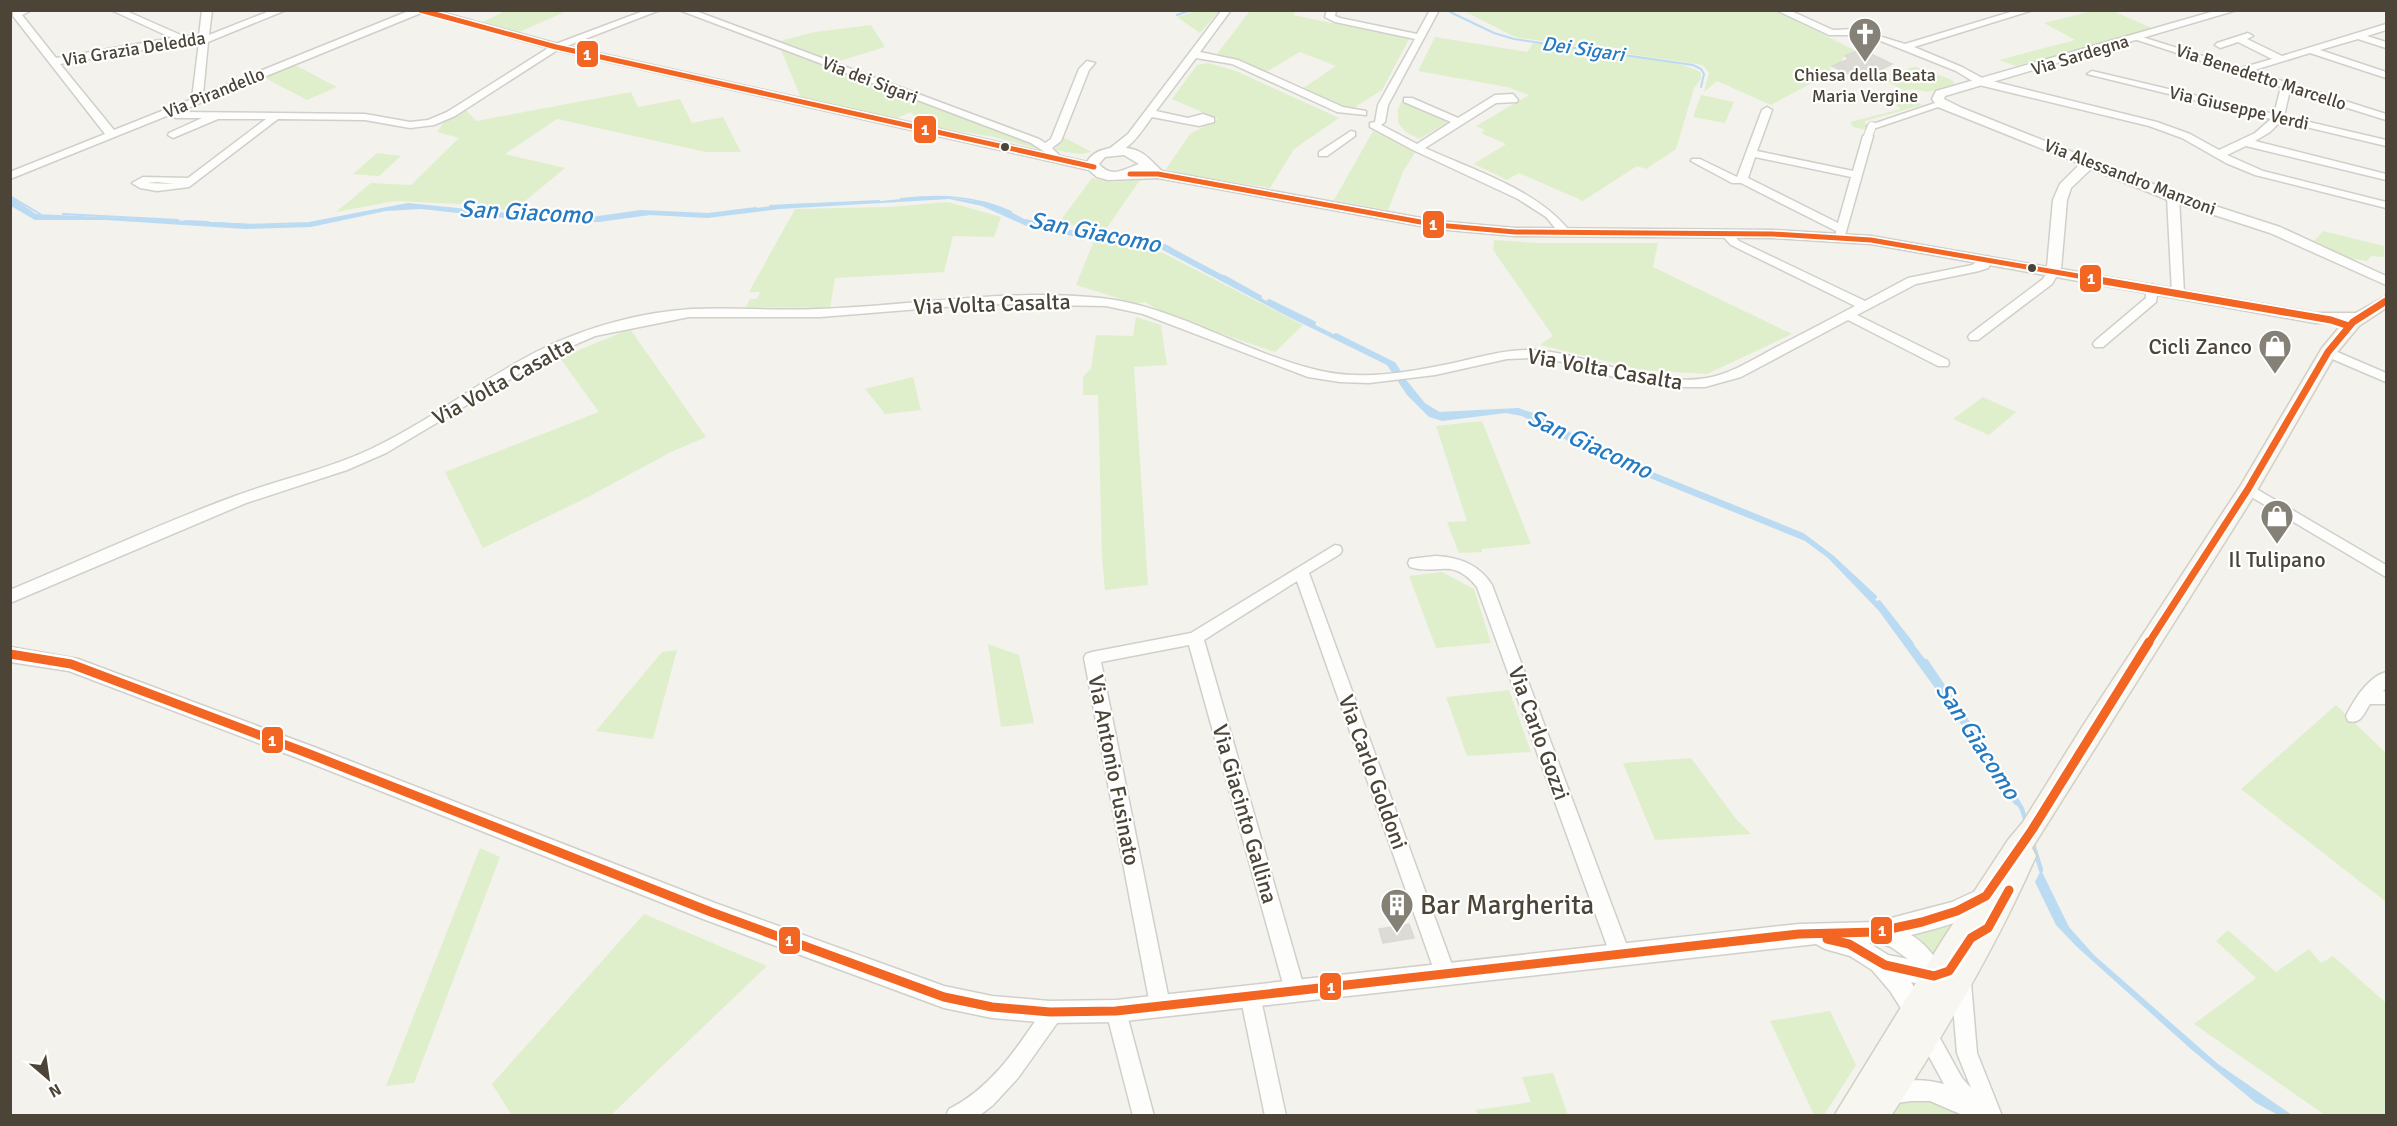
<svg xmlns="http://www.w3.org/2000/svg" width="2397" height="1126" font-family="Signika,sans-serif">
  <style>
    .green { fill: #dfefcb }
    .water { fill: #bbdbf3 }
    .lines { fill: none; stroke-linecap: round; stroke-linejoin: round }
    .stream-far2 { stroke: #bbdbf3; stroke-width: 2 }
    .stream-far1 { stroke: #bbdbf3; stroke-width: 4 }
    .stream { stroke: #bbdbf3; stroke-width: 4.5 }
    .building { fill: #dddbd5; stroke: #dcd9d2; stroke-width: 1.5 }
    .pedestrian-casing { stroke: #d1cfca; stroke-width: 10 }
    .minor-casing { stroke: #d1cfca; stroke-width: 3 }
    .tertiary-casing { stroke: #d1cfca; stroke-width: 3 }
    .secondary-casing { stroke: #d3cfc3; stroke-width: 3 }
    .pedestrian { stroke: #fdfdfc; stroke-width: 8 }
    .minor { fill: #fdfdfc; fill-rule: evenodd }
    .tertiary { fill: #fdfdfc; fill-rule: evenodd }
    .secondary { fill: #f7f6f0; fill-rule: evenodd }
    .bus-1-far2-casing { stroke: #fff; stroke-width: 8 }
    .bus-1-far1-casing { stroke: #fff; stroke-width: 11 }
    .bus-1-casing { stroke: #fff; stroke-width: 14 }
    .bus-1-far2 { stroke: #f26522; stroke-width: 5 }
    .bus-1-far1 { stroke: #f26522; stroke-width: 7 }
    .bus-1 { stroke: #f26522; stroke-width: 9 }
    .bus-dot { fill: #4b4437; stroke: #fff; stroke-width: 2 }
    .labels { text-anchor: middle; dominant-baseline: central; stroke-width: 4.5; stroke-linejoin: round; paint-order: stroke }
    .far-street-label { font-size: 18px; fill: #4b4437; stroke: #fff }
    .far-poi-label { font-size: 18px; fill: #4b4437; stroke: #fff }
    .far-water-label { font-size: 20px; font-style: italic; fill: #267ac1; stroke: #fff }
    .street-label { font-size: 22px; fill: #4b4437; stroke: #fff }
    .poi-label { font-size: 22px; fill: #4b4437; stroke: #fff; text-anchor: end }
    .water-label { font-size: 24px; font-style: italic; fill: #267ac1; stroke: #fff }
    .near-poi-label { font-size: 27px; fill: #4b4437; stroke: #fff; text-anchor: start }
    .line-badge { stroke: #fff; stroke-width: 2 }
    .badge-label { font-size: 16px; text-anchor: middle; font-weight: bold; fill: #fff }
  </style>
  <rect width="100%" height="100%" fill="#f3f2ed"/>
  <path class="green" d="M505,11H567L517,33L480,23Z
    M1197,11H1219L1200,33L1177,17Z
    M1244,11H1296L1293,15L1409,39L1382,90L1350,110L1302,89L1336,66L1300,52L1266,72L1237,59L1217,54L1249,12Z
    M1464,11H1777L1854,50L1855,54L1845,55L1840,63L1828,68L1834,71L1771,105L1717,81L1704,92L1709,73L1703,65L1515,37Z
    M2092,11H2113L2154,29L2016,66L1999,60L2075,40L2044,23Z
    M871,25L885,47L836,62L780,41L815,32Z
    M1435,37L1527,52L1534,42C1564,47 1684,58 1701,73V79L1694,88L1676,149L1646,169L1637,166L1583,201L1519,173L1507,180L1474,164L1506,144L1481,133L1485,130L1476,126L1529,95L1507,87L1418,71Z
    M781,50L1034,143L1045,151L994,137L922,125L911,112L895,119L801,98Z
    M1208,63L1236,71L1339,118L1294,149L1270,188L1181,174L1166,169L1190,134L1218,119L1172,99L1197,65Z
    M295,65L337,87L307,100L263,77Z
    M1916,67L1950,79L1954,82L1953,85L1927,92L1912,89L1905,91L1887,81L1909,68Z
    M631,92L638,107L680,99L692,123L723,117L741,152H706L557,119L505,154L565,168L513,211L459,204L395,201L336,212L371,183L411,185L459,138L437,132L443,123L465,109L476,121Z
    M1701,95L1734,102L1725,123L1693,117Z
    M1912,99L1922,105L1865,121L1866,130L1853,127L1850,122L1901,109L1895,103Z
    M1402,100L1441,118L1447,123L1419,139L1406,132L1398,123V110Z
    M1373,131L1416,151L1403,172L1388,210L1334,200Z
    M1063,137L1092,152L1079,154L1055,150Z
    M377,153L401,156L379,176L353,174Z
    M1092,178L1110,182L1140,180L1106,229L1058,224Z
    M948,202L1001,217L994,237L953,236L944,272L835,278L830,308L746,307L750,299H757L760,292H749L795,209L890,207Z
    M2323,231L2384,246V257L2371,256L2367,261L2348,258L2314,241Z
    M1107,239L1146,246L1163,253L1303,325L1275,352L1166,315L1145,302L1137,304L1076,285L1094,241Z
    M1494,240L1536,243H1658L1653,267L1792,334L1707,374L1642,370L1540,345L1553,336L1493,250Z
    M1136,317L1161,325L1167,365L1134,367L1148,585L1105,590L1102,559L1098,395H1083V377L1091,368L1096,335L1133,336Z
    M630,329L706,437L673,451L586,498L483,548L445,472L599,412L560,358Z
    M913,377L921,410L885,414L865,389Z
    M1983,397L2016,412L1989,435L1953,419Z
    M1482,421L1531,544L1482,549V552L1459,553L1447,522L1467,521L1436,426Z
    M1442,572L1474,589L1491,643L1436,648L1409,576Z
    M988,644L1019,655L1034,723L1001,727Z
    M677,650L653,739L596,731L662,652Z
    M1509,690L1531,752L1467,756L1446,697Z
    M2336,705L2386,753V902L2241,789Z
    M1691,758L1736,819L1751,834L1655,840L1623,763Z
    M480,848L500,857L414,1083L386,1086Z
    M644,914L767,966L611,1115H512L492,1084Z
    M1953,923L1935,957L1921,941L1907,932L1940,928Z
    M2228,930L2276,972L2309,949L2321,963L2333,956L2386,1003V1115H2325L2194,1024L2256,978L2216,941Z
    M1830,1011L1856,1065L1824,1115H1814L1770,1021Z
    M1553,1073L1568,1115H1478L1476,1110L1531,1102L1522,1077Z
    M1919,1096L1964,1115L1889,1116L1897,1105Z"/>
  <path class="water" d="M10,196L36,214L280,225L309,223L372,210L410,204L546,218H591L641,211L708,214L789,204L881,201L933,196L985,202L1001,207L1028,221L1044,226L1084,234L1144,238L1167,245L1251,293L1394,364L1430,411L1440,415L1498,410H1518L1543,418L1600,452L1803,535C1899,605 1963,709 2022,809L2014,804L1975,743L1879,611L1828,558L1805,541L1598,457L1522,416L1506,413L1442,421L1429,417L1407,395L1387,365L1285,315L1159,248L1133,241L1088,239L1031,228L982,206L949,199L780,209L707,218L650,215L599,222H558L494,217L421,209L386,211L311,227L245,229L106,220H35L11,206Z
    M2041,870L2069,927L2094,955L2218,1064L2292,1115H2278L2256,1103L2192,1050L2077,947L2056,925L2035,882Z"/>
  <g class="lines">
    <path class="stream-far2" d="M1450,12L1494,33L1514,39L1693,65L1701,69L1704,74L1701,87
      M1177,15L1191,10
      M10,196L40,214
      M901,199C939,195 975,195 1011,212
      M770,206L879,201
      M63,214L178,220
      M1026,220L1062,230L1106,235
      M185,221L208,222
      M215,223L248,225L309,223L408,204L546,218H591L641,211L708,214L756,208
      M1129,237L1164,245L1226,278"/>
    <path class="stream-far1" d="M1224,277L1260,297
      M1269,301L1314,323
      M1336,335L1394,364L1399,372
      M1406,383L1424,405L1439,414L1518,410L1541,418L1604,454
      M1650,473L1803,535L1832,557L1875,597
      M1879,602L1912,644"/>
    <path class="stream" d="M1926,661L1989,754L2022,809L2026,822
      M2032,841L2041,870"/>
  </g>
  <path class="building" d="M1857,51L1869,53L1892,64L1868,76H1853L1832,66L1849,59L1845,56Z
    M1409,924L1414,938L1383,943L1379,929Z"/>
  <g class="lines">
    <g class="pedestrian-casing">
      <path id="pedestrian" d="M1868,136L1872,126"/>
    </g>
    <g class="minor-casing">
      <path id="minor" d="M17,10H32L22,15L56,58L172,38L111,10H124L183,36H199L202,10H212L209,35L272,10H286L208,42L203,94L411,10H422L421,13L178,112L365,114L410,122L428,120L447,112L553,45L646,10H660L559,49L455,116L434,125L410,128L365,120L278,119L189,187L157,191L140,188L132,183L143,177L188,178L266,119H218L173,138L168,135L169,133L202,118H176L169,115L10,179V172L105,134L13,16V12ZM194,41L199,42L192,99L114,130L60,64ZM157,182L175,184L147,183Z
        M679,10H693L1039,139L1045,143L1051,139L1079,69L1087,61L1095,63L1089,70L1061,141L1052,148L1059,155L1054,158L1031,143Z
        M1222,10H1231L1200,52L1238,60L1343,107L1366,111V115L1337,112L1232,64L1196,58L1156,111L1188,118L1203,114L1214,118V122L1199,126L1152,117C1143,129 1127,156 1109,153V149L1128,134Z
        M1327,10H1336L1335,16L1340,18L1417,34L1430,10H1439L1388,105L1385,122L1381,125L1417,144L1451,122L1404,102V98H1412L1458,118L1495,95L1513,94L1518,100L1517,102L1496,103L1425,148C1473,170 1539,190 1571,233L1569,235H1561L1546,217L1518,199L1413,150L1370,127V123L1375,122L1378,105L1415,39L1335,22L1325,17Z
        M1776,10H1789L1833,30L1856,29L1905,44L2017,10H2033L1914,47L1962,67L1984,79L2157,122L2190,134L2219,150L2255,133L2271,119L2087,74L2092,71L2274,114L2281,87L2131,38L2139,36L2241,68L2272,59L2238,42L2220,48L2215,45L2217,43L2248,33L2253,36L2247,39L2282,56L2386,24V30L2367,36L2386,42V48L2358,39L2320,50L2386,72V78L2310,53L2251,71L2386,114V120L2290,90L2284,116L2386,140V146L2281,121L2270,132L2255,141L2386,174V180L2246,146L2227,155L2263,171L2386,202V208L2255,175L2226,163L2182,138L2149,126L1979,85L1956,71L1881,41L1856,35H1829Z
        M1938,102L1947,104L1876,128L1867,126Z
        M1767,107L1772,110L1757,151L1853,171L1863,136L1868,133L1873,136L1844,239H1836V231L1741,183H1732L1691,161L1692,159H1700L1737,177L1762,110ZM1755,157L1851,177L1838,223L1748,178Z
        M1351,131L1355,132V136L1327,156H1319V152Z
        M2173,194L2179,197L2184,293L2178,297L2172,293L2167,197Z
        M1726,230L1730,231L1739,241L1865,301L1908,278L1972,265L1987,256L1993,260L1988,268L1979,271L1916,284L1857,315L1948,360L1949,363L1948,366H1938L1848,320L1741,377L1705,387H1666L1617,378L1564,362L1531,358L1507,359L1435,375L1369,383L1340,382L1308,377L1143,314L1106,306L982,304L820,317H689L595,336L549,356L386,453L347,470L246,503L10,603V590C85,559 159,524 235,496C281,479 329,469 373,448C432,420 483,378 542,349C587,327 641,312 692,309C734,307 776,311 818,309C912,306 1006,288 1101,298C1175,306 1241,351 1313,369C1359,382 1412,372 1458,362C1483,356 1508,349 1534,350C1592,354 1647,388 1707,378C1729,374 1749,362 1769,351C1798,336 1827,321 1855,306L1731,245L1720,233Z
        M2054,266L2060,270L2052,284L1978,340H1970L1968,337L1970,334L2043,279L2050,267Z
        M2152,284L2158,288L2156,302L2103,347H2095L2093,344L2095,341L2146,298V288Z
        M2328,348L2386,373V382L2323,355L2322,352Z
        M2248,484L2386,565V577L2243,492L2241,489Z
        M1335,545L1340,546L1342,550L1340,554L1309,573L1455,973L1452,979L1445,982L1438,979L1435,973L1297,581L1204,640L1305,991L1302,998L1295,1000L1288,998L1285,991L1189,645L1101,662L1170,1005L1167,1012L1160,1014L1153,1012L1150,1005L1084,658L1086,654L1092,652L1191,633Z
        M1435,556C1458,557 1479,564 1492,585L1630,954L1627,960L1620,963L1613,960L1610,954L1477,587C1452,556 1438,576 1410,567L1408,563L1410,559Z
        M2386,672V688L2383,691L2386,692V704H2370C2364,713 2361,725 2348,721L2346,716C2354,700 2368,677 2386,672Z
        M1961,974L1968,977L1971,983L1977,1053L2002,1116H1965L1930,1101H1911L1889,1104L1882,1101L1879,1094L1882,1087C1901,1079 1924,1078 1944,1084L1914,1029L1917,1022L1924,1019L1931,1022L1962,1078L1971,1088L1957,1053L1951,983L1954,977Z
        M1250,986L1257,988L1260,995L1286,1116H1265L1240,995L1243,988Z
        M1116,1002L1123,1004L1126,1011L1154,1116H1133L1106,1011L1109,1004Z
        M1053,1003L1060,1005L1063,1012L1060,1019L1018,1078L993,1105L979,1116H946L949,1109C993,1087 1019,1045 1046,1005Z"/>
    </g>
    <g class="tertiary-casing">
      <path id="tertiary" d="M413,10H433L558,44L1087,162C1095,146 1125,144 1140,152C1148,156 1155,165 1162,171L1437,221L1515,228L1773,230L1871,236L2047,267L2053,200L2060,184L2080,164L1938,107L1932,99L1936,91L2218,10H2237L1945,96L1944,99L1962,108L2178,194L2280,227L2386,276V285L2270,233L2168,200L2091,169L2071,188L2067,200L2061,269L2315,313H2358L2365,318L2358,323H2315L1871,244L1773,238L1515,236L1437,229L1158,178L1108,180L1097,177L1089,170L556,50ZM1124,155L1139,164C1124,169 1112,179 1099,164L1105,157Z
        M10,647L78,659L314,747L715,903L944,986L992,996L1050,1001L1116,1000L1799,924L1876,922L1952,902L1984,887L1992,890L1995,897C1986,917 1932,930 1911,935C1932,947 1941,967 1950,988L1946,996L1938,999L1930,996L1925,985L1911,982L1927,1010L1923,1018L1915,1021L1907,1018L1890,991L1872,970L1850,956L1825,949L1816,944L1116,1022L1050,1023L992,1018L944,1008L703,919L300,759L69,671L10,662ZM1878,942L1891,947L1908,959L1888,955L1869,943Z"/>
    </g>
    <g class="secondary-casing">
      <path id="secondary" d="M2386,296V308L2359,326L2335,355L2255,494L2032,848L2036,856C1996,947 1946,1032 1891,1116H1834L1943,939L2008,840L2023,822L2084,724L2241,485L2322,348L2347,318Z"/>
    </g>
    <use href="#pedestrian" class="pedestrian"/>
    <use href="#minor" class="minor"/>
    <use href="#tertiary" class="tertiary"/>
    <use href="#secondary" class="secondary"/>
    <g class="bus-1-far2-casing">
      <path id="bus-1-far2" d="M420,10L556,47L1094,167
        M1130,174H1158L1437,225L1515,232L1773,234L1871,240L2090,278"/>
    </g>
    <g class="bus-1-far1-casing">
      <path id="bus-1-far1" d="M2081,277L2331,320L2349,326
        M2148,644L2248,489L2328,352L2353,322L2386,301"/>
    </g>
    <g class="bus-1-casing">
      <path id="bus-1" d="M10,654L71,664L307,753L711,912L944,997L992,1007L1050,1012L1116,1011L1799,934L1876,932L1922,922L1957,911L1986,896L2032,830L2149,642
        M1827,939L1849,944L1885,965L1934,976L1949,971L1971,938L1988,928L2009,890"/>
    </g>
    <use href="#bus-1-far2" class="bus-1-far2"/>
    <use href="#bus-1-far1" class="bus-1-far1"/>
    <use href="#bus-1" class="bus-1"/>
  </g>
  <defs>
    <g id="church-pin" transform="scale(1.725)"><path d="M0 17L-7.5 6A9.5 9.5 0 1 1 7.5 6Z" fill="#868177" stroke="#fff"/><path d="M-1.2-6h2.4v3.5h3.3v2.4h-3.3V6h-2.4V-.1h-3.3v-2.4h3.3Z" fill="#fff"/></g>
    <g id="shop-pin" transform="scale(1.725)"><path d="M0 17L-7.5 6A9.5 9.5 0 1 1 7.5 6Z" fill="#868177" stroke="#fff"/><path d="M-5-2.5h2.3a2.7 3.5 0 0 1 5.4 0H5L5.5 6h-11ZM-1.5-2.5h3a1.5 2.3 0 0 0-3 0Z" fill="#fff"/></g>
    <g id="building-pin" transform="scale(1.725)"><path d="M0 17L-7.5 6A9.5 9.5 0 1 1 7.5 6Z" fill="#868177" stroke="#fff"/><path d="M-4-6H4V6H1V3H-1V6H-4ZM-2.5-4.3h1.7v1.8h-1.7ZM.8-4.3h1.7v1.8H.8ZM-2.5-1h1.7V.8h-1.7ZM.8-1h1.7V.8H.8Z" fill="#fff"/></g>
  </defs>
  <g fill-rule="evenodd">
    <use href="#church-pin" x="1865" y="34"/>
    <use href="#shop-pin" x="2275" y="346"/>
    <use href="#shop-pin" x="2277" y="516"/>
    <use href="#building-pin" x="1397" y="905"/>
  </g>
  <g class="bus-dot">
    <circle cx="1005" cy="147" r="5"/>
    <circle cx="2032" cy="268" r="5"/>
  </g>
  <g class="labels">
    <g class="far-street-label">
      <text transform="translate(134 49) rotate(-9)">Via Grazia Deledda</text>
      <text transform="translate(2080 55) rotate(-17)">Via Sardegna</text>
      <text transform="translate(2261 77) rotate(18)">Via Benedetto Marcello</text>
      <text transform="translate(870 80) rotate(21)">Via dei Sigari</text>
      <text transform="translate(214 93) rotate(-22)">Via Pirandello</text>
      <text transform="translate(2239 108) rotate(13)">Via Giuseppe Verdi</text>
      <text transform="translate(2130 177) rotate(21)">Via Alessandro Manzoni</text>
    </g>
    <g class="far-poi-label">
      <text x="1865" y="75">Chiesa della Beata<tspan x="1865" dy="21">Maria Vergine</tspan></text>
    </g>
    <g class="far-water-label">
      <text transform="translate(1583 49) rotate(8)">Dei Sigari</text>
    </g>
    <g class="street-label">
      <text transform="translate(992 304) rotate(-2)">Via Volta Casalta</text>
      <text transform="translate(1605 369) rotate(10)">Via Volta Casalta</text>
      <text transform="translate(503 381) rotate(-29)">Via Volta Casalta</text>
      <text transform="translate(1539 733) rotate(70)">Via Carlo Gozzi</text>
      <text transform="translate(1114 770) rotate(79)">Via Antonio Fusinato</text>
      <text transform="translate(1373 772) rotate(70)">Via Carlo Goldoni</text>
      <text transform="translate(1245 814) rotate(74)">Via Giacinto Gallina</text>
    </g>
    <g class="poi-label">
      <text x="2252" y="346">Cicli Zanco</text>
      <text x="2277" y="559" text-anchor="middle">Il Tulipano</text>
    </g>
    <g class="water-label">
      <text transform="translate(526 212) rotate(3)">San Giacomo</text>
      <text transform="translate(1095 232) rotate(11)">San Giacomo</text>
      <text transform="translate(1590 444) rotate(25)">San Giacomo</text>
      <text transform="translate(1978 741) rotate(57)">San Giacomo</text>
    </g>
    <g class="near-poi-label">
      <text x="1420" y="905">Bar Margherita</text>
    </g>
  </g>
  <g class="line-badge">
    <rect x="576" y="40" width="23" height="28" rx="6" fill="#f26522"/>
    <rect x="913" y="115" width="24" height="29" rx="6" fill="#f26522"/>
    <rect x="1422" y="210" width="23" height="29" rx="6" fill="#f26522"/>
    <rect x="2079" y="264" width="23" height="29" rx="6" fill="#f26522"/>
    <rect x="261" y="726" width="23" height="28" rx="6" fill="#f26522"/>
    <rect x="1870" y="916" width="23" height="29" rx="6" fill="#f26522"/>
    <rect x="778" y="926" width="23" height="29" rx="6" fill="#f26522"/>
    <rect x="1319" y="972" width="23" height="29" rx="6" fill="#f26522"/>
  </g>
  <g class="badge-label">
    <text x="587" y="60">1</text>
    <text x="925" y="135">1</text>
    <text x="1433" y="230">1</text>
    <text x="2091" y="284">1</text>
    <text x="272" y="746">1</text>
    <text x="1882" y="936">1</text>
    <text x="789" y="946">1</text>
    <text x="1331" y="993">1</text>
  </g>
  <rect width="2397" height="1126" fill="none" stroke="#4b4437" stroke-width="24"/>
  <g transform="translate(48 1078) rotate(151)" stroke="#ffffff" stroke-width="4.5" paint-order="stroke">
  <path d="M0-4.5L10 22L0 15L-10 22Z" fill="#4b4437"/>
  <text y="-9" font-size="16" font-weight="bold" text-anchor="middle" fill="#4b4437">N</text>
  </g>
</svg>
